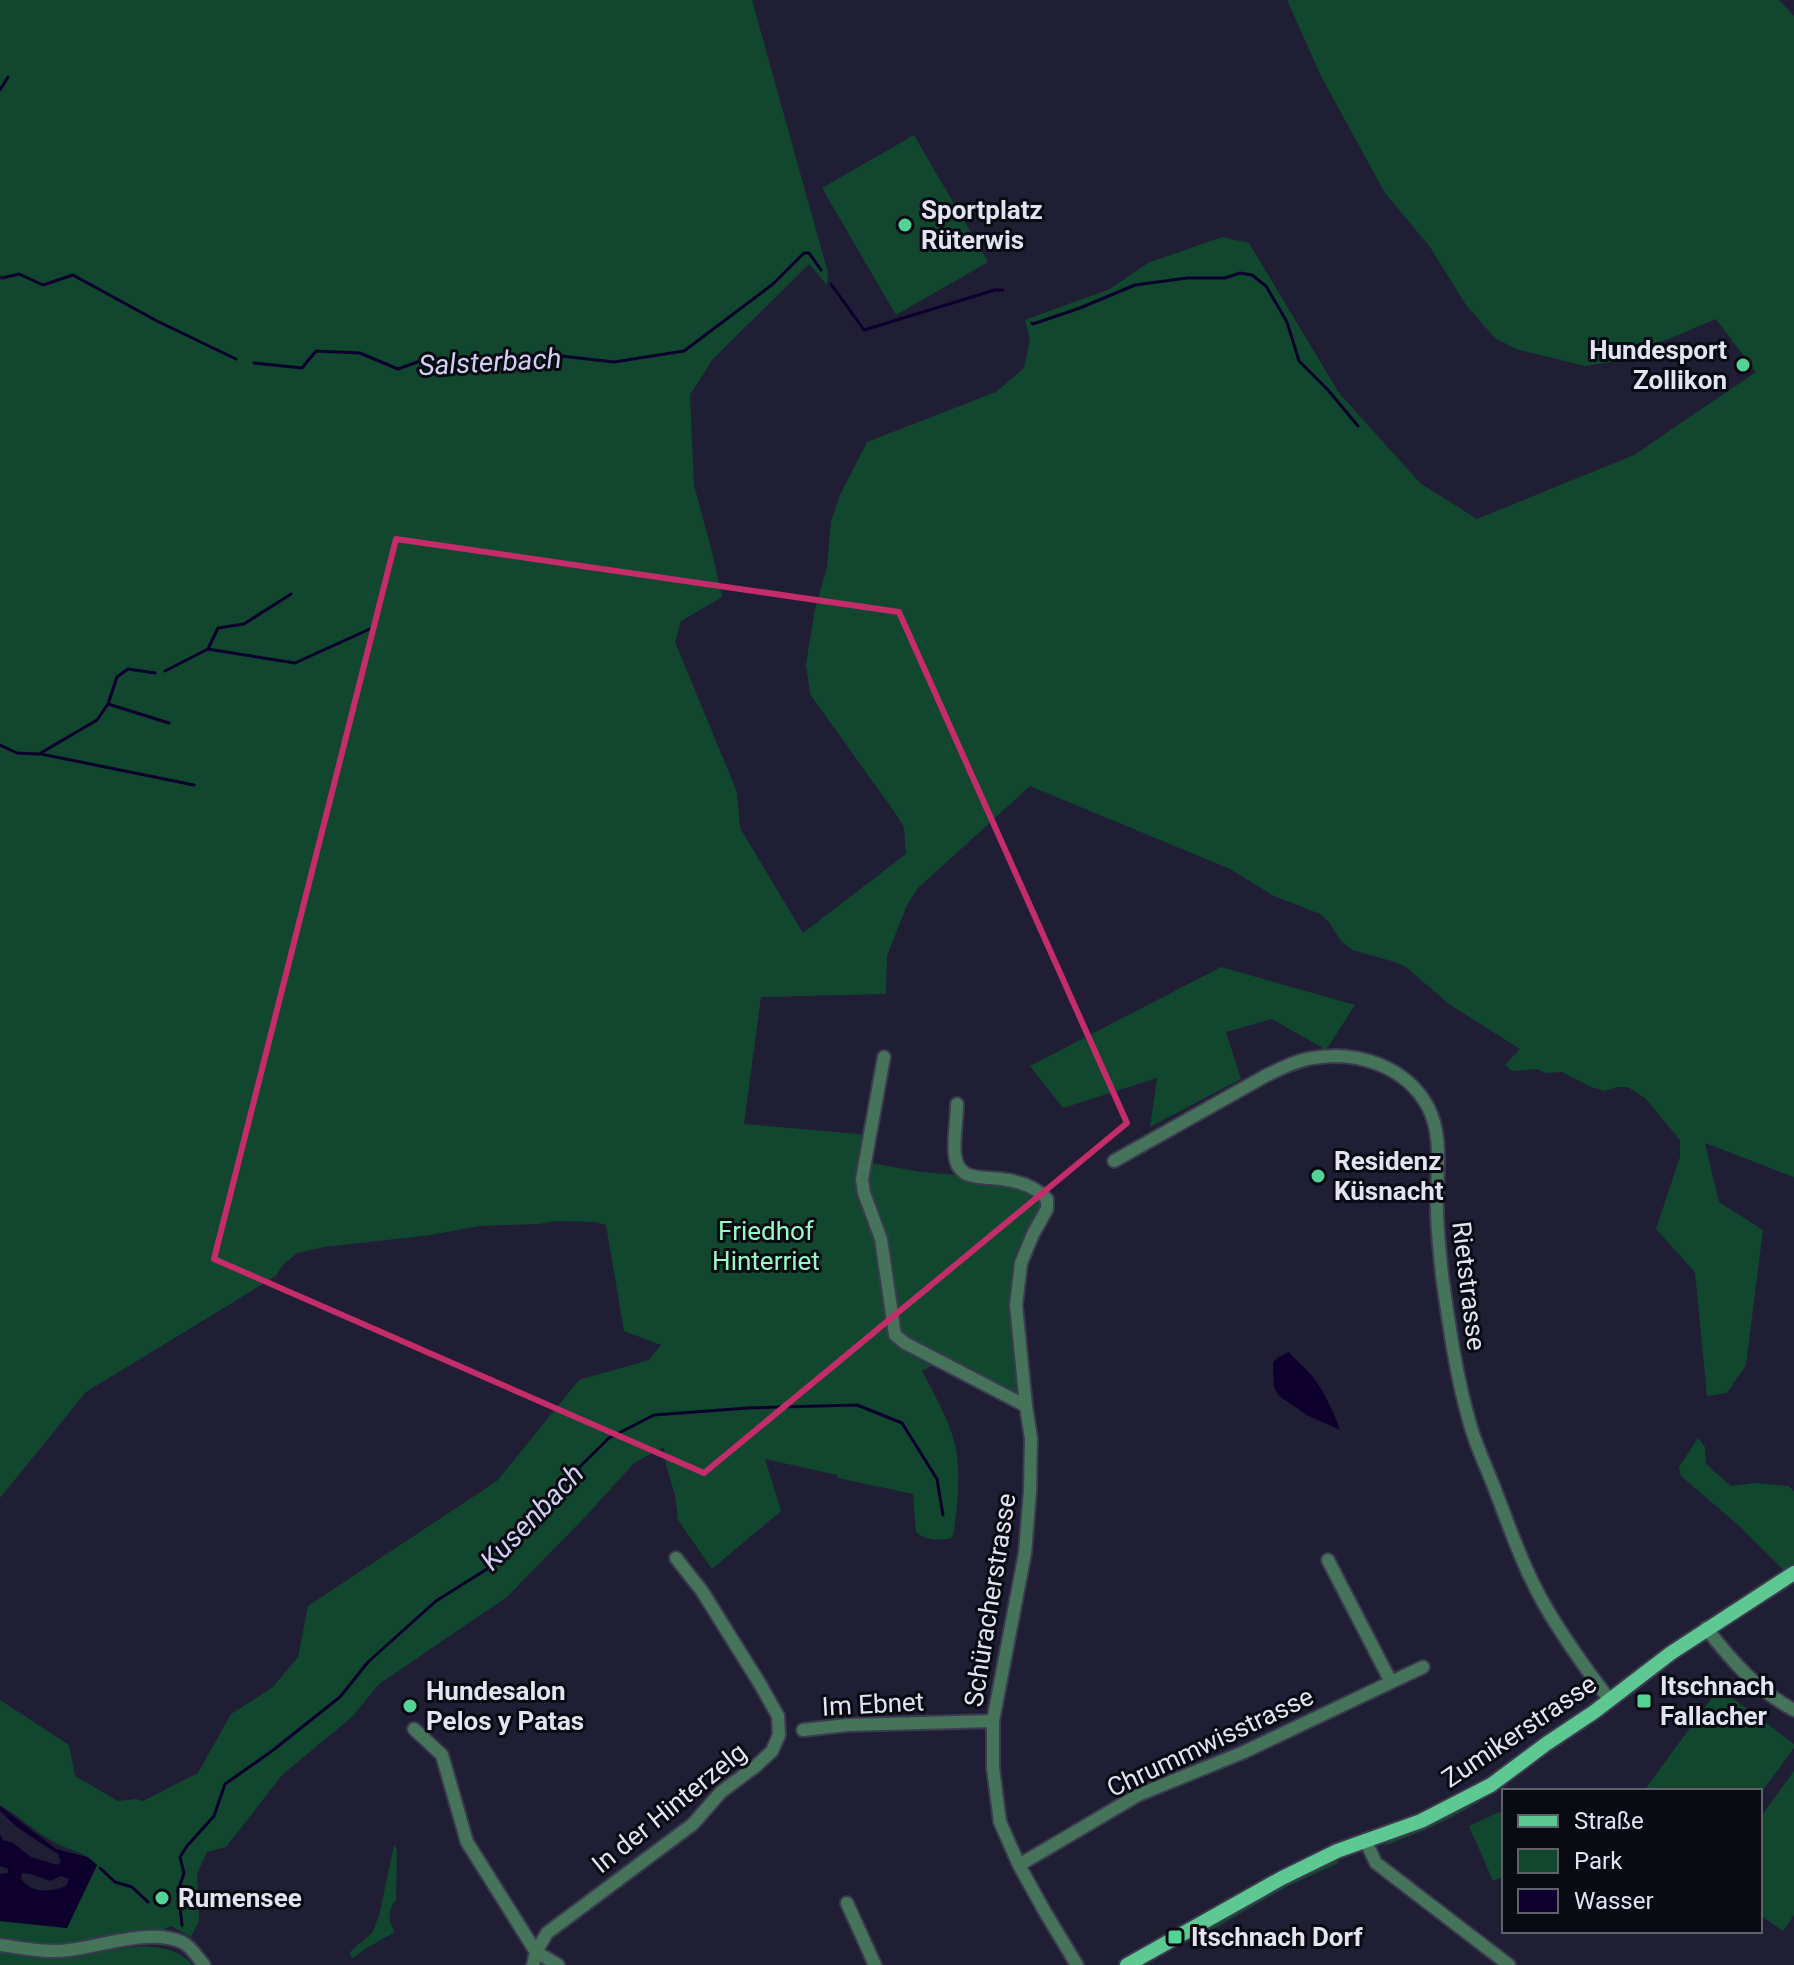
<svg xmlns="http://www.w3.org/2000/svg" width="1794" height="1965" font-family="Roboto,sans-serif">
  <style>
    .green { fill: #11472f }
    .water { fill: #0d002d; fill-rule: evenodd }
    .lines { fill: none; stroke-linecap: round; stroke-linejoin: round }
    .stream { stroke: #0d002d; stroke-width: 3 }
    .minor-casing { stroke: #3b3a4f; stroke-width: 16 }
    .major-casing { stroke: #3b3a4f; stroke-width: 18 }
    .minor { stroke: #45745b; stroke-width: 12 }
    .major { stroke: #5ec893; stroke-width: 14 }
    .marked { fill: none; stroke: #c52c6a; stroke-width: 6; stroke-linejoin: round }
    .poi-dot { fill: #53d396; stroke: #0a0a13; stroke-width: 3 }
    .labels { text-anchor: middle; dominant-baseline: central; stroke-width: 6; stroke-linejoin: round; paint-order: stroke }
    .poi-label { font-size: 26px; font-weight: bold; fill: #e3e3f2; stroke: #0a0a13; text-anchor: start }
    .park-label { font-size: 26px; fill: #99fac6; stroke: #0a0a13 }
    .street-label { font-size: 26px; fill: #e3e3f2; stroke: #0a0a13 }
    .water-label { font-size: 28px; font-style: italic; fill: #d2d0f2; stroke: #0a0a13 }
  </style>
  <rect width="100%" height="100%" fill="#201e35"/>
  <path class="green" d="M0,0H752L828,273L827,285L809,264L712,360L690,395L694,485L713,556L722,597L681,621L675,642L737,792L740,828L803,933L906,854L904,828L898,817L810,694L806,664L815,609L827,567L831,521L840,495L867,442L996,392L1024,368L1030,339L1025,320L1110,289L1148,263L1222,237L1249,243L1339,393L1420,483L1477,519L1634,455L1756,372L1716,319L1616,361L1585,366L1516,349L1495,338L1466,305L1430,247L1385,193L1321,76L1287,0H1779L1794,16V1177L1705,1143L1719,1202L1763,1230L1746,1365L1727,1393L1707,1396L1695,1272L1656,1229L1680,1157V1140L1646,1099L1628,1087H1617L1605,1091L1591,1087L1562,1072L1546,1073L1537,1069L1512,1071L1505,1065L1520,1049L1449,1004L1406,967L1395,962L1352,950L1341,941L1329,922L1320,914L1272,895L1230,869L1030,786L918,888L907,905L887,956L886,994L761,997L744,1124L868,1135L864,1162L922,1172L1000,1179L1047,1199L1033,1234L1016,1305L1026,1406L932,1358L933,1365L922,1371C933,1391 953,1428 956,1450C961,1479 957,1509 953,1537C943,1542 924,1540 916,1532L913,1494L838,1478L837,1475L765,1459L781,1511L712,1569L678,1520L675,1495L666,1465L664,1447L634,1463L586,1516L507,1597L379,1684L352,1717L282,1775L226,1847L207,1852L197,1874L199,1921L191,1937L171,1926L160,1931L119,1934L68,1944L71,1958C109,1952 163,1932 193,1965H0V1921L67,1928L97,1865C86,1852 72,1851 58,1844C37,1834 20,1816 0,1805V1700L69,1745L75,1776L118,1801L136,1799L143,1801L198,1773L231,1714L272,1688L298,1657L308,1606L497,1481L579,1380L649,1360L661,1345L624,1331L606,1225L595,1222L556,1221L539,1224L480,1226L431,1235L324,1247L297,1253L282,1266L276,1276L86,1392L0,1498Z
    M914,135L988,262L896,315L822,188Z
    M1221,967L1355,1005L1326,1050L1272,1019L1226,1032L1241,1079L1150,1127L1157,1078L1063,1108L1030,1066Z
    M1698,1438L1705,1447L1706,1464L1731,1486L1756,1483L1789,1486L1794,1491V1572L1789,1575L1737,1524L1681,1476L1679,1467Z
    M1719,1688L1794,1744V1748L1760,1794V1791H1644Z
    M1546,1755C1519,1775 1492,1795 1463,1811C1437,1826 1410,1836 1382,1847L1389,1842L1457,1811L1490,1792L1541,1756Z
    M1794,1771V1915L1783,1931L1760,1915V1818Z
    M1504,1810V1876L1493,1881L1469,1826Z
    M394,1845L397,1849L396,1900C387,1911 388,1921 395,1932L363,1950L353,1958L351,1957L350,1952L372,1933L379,1916Z
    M1338,1860L1339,1863L1288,1886L1205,1934L1204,1933L1213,1925L1289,1882Z"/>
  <path class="water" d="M1289,1352C1296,1361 1305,1367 1312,1376C1323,1389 1335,1415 1340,1430L1307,1415L1279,1396L1274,1387L1273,1363L1277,1358Z
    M0,1806L56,1849L87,1857L97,1865L67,1928L0,1921V1874L9,1873L7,1868L0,1866V1834L3,1840L13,1843L31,1857L57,1865L61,1862L58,1854L18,1828L0,1811ZM22,1873L30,1874L51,1881L61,1876L69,1879L66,1886C51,1892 32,1894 21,1879Z"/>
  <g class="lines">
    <path class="stream" d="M0,90L8,77
      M0,277L2,278L19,274L43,285L73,275L157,321L236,359
      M831,284L864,330L995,290H1003
      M1032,323L1033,324L1080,308L1135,285L1187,278H1225L1240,273L1252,275L1266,286L1287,322L1299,361L1328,390L1358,426
      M254,363L302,368L316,351L360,353L398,369L420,361L458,370L543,354L614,362L684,351L773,284L804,253H809L821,270
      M208,649L218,628L244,624L291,594
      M165,671L208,649L295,663L372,628
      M108,704L169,723
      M0,745L17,753L39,754L97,720L108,704L117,677L128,669L155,673
      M41,754L194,785
      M100,1868L115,1882L132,1887L148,1902
      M182,1925L178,1891L184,1873L180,1857L187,1846L214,1816L225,1784L272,1751L340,1697L368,1662L436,1601L495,1564L546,1500L609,1438L654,1415L748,1408L857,1405L902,1423L937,1479L943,1515"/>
    <g class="minor-casing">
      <path id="minor" d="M884,1057L862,1179L864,1193L881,1239L895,1335L905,1343L1026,1406
        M957,1104C957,1120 953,1139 955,1155C958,1182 982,1176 1001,1179C1018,1181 1035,1186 1047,1199V1209L1033,1234L1021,1263L1016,1305L1026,1406L1031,1438L1030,1491L1025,1553L993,1721V1768L1000,1822L1019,1865L1045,1912L1077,1965
        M1114,1161L1267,1075C1282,1068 1297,1060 1313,1058C1356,1050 1406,1066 1428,1107C1444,1138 1436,1175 1437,1208C1437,1231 1440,1253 1442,1275C1449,1325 1456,1376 1470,1424C1476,1446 1486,1466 1494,1487C1509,1526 1523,1567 1544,1604C1563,1637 1586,1669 1609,1699
        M1328,1560L1391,1682
        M1706,1628C1731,1660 1758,1691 1794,1710
        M414,1729L442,1755L467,1842L536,1952L558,1965
        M803,1730L847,1725L993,1721
        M1366,1842L1376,1863L1509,1965
        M1019,1865L1138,1795L1244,1752L1423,1667
        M847,1903L875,1965
        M0,1945C23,1948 46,1953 69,1950C103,1946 149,1928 182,1942C192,1947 197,1957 204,1965
        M533,1965L536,1952L547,1933L693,1824L721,1792L756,1766L772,1751L779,1735L778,1716L760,1684L702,1591L676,1558"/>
    </g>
    <g class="major-casing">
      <path id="major" d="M1127,1965L1282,1878L1337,1851L1421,1821L1491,1785L1546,1744L1594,1712L1671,1653L1794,1573"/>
    </g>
    <use href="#minor" class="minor"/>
    <use href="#major" class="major"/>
  </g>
  <path class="marked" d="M396,539L899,612L1127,1123L704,1473L214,1259Z"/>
  <g class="poi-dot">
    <circle cx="905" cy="225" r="8"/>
    <circle cx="1743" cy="365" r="8"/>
    <circle cx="1318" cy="1176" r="8"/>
    <rect x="1636" y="1693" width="16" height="16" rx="4"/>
    <circle cx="410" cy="1706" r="8"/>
    <circle cx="162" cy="1898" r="8"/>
    <rect x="1167" y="1929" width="16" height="16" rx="4"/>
  </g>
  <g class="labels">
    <g class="poi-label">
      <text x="921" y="210">Sportplatz<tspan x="921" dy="30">Rüterwis</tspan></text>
      <text x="1727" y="350" text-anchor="end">Hundesport<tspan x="1727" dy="30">Zollikon</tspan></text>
      <text x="1334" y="1161">Residenz<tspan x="1334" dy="30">Küsnacht</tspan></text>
      <text x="1660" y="1686">Itschnach<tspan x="1660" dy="30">Fallacher</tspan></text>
      <text x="426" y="1691">Hundesalon<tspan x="426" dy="30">Pelos y Patas</tspan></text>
      <text x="178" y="1898">Rumensee</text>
      <text x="1191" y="1937">Itschnach Dorf</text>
    </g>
    <g class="park-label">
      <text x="766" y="1231">Friedhof<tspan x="766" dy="30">Hinterriet</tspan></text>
    </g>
    <g class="street-label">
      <text transform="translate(1469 1286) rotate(83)">Rietstrasse</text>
      <text transform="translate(990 1600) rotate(-81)">Schüracherstrasse</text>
      <text transform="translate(873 1704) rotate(-3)">Im Ebnet</text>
      <text transform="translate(1519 1731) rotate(-34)">Zumikerstrasse</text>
      <text transform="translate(1210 1742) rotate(-25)">Chrummwisstrasse</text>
      <text transform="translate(669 1808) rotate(-39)">In der Hinterzelg</text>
    </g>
    <g class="water-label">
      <text transform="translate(490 362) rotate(-3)">Salsterbach</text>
      <text transform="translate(532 1517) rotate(-46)">Kusenbach</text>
    </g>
  </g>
  <rect x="1502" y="1789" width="260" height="144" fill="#0a0a13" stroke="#61616c" stroke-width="2"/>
  <rect x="1518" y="1815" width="40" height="12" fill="#5ec893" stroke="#61616c" stroke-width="2"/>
  <text x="1574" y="1829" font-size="24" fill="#e3e3f2">Straße</text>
  <rect x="1518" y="1849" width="40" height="24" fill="#11472f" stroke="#61616c" stroke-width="2"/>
  <text x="1574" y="1869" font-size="24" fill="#e3e3f2">Park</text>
  <rect x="1518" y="1889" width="40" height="24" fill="#0d002d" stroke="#61616c" stroke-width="2"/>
  <text x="1574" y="1909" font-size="24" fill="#e3e3f2">Wasser</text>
</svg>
